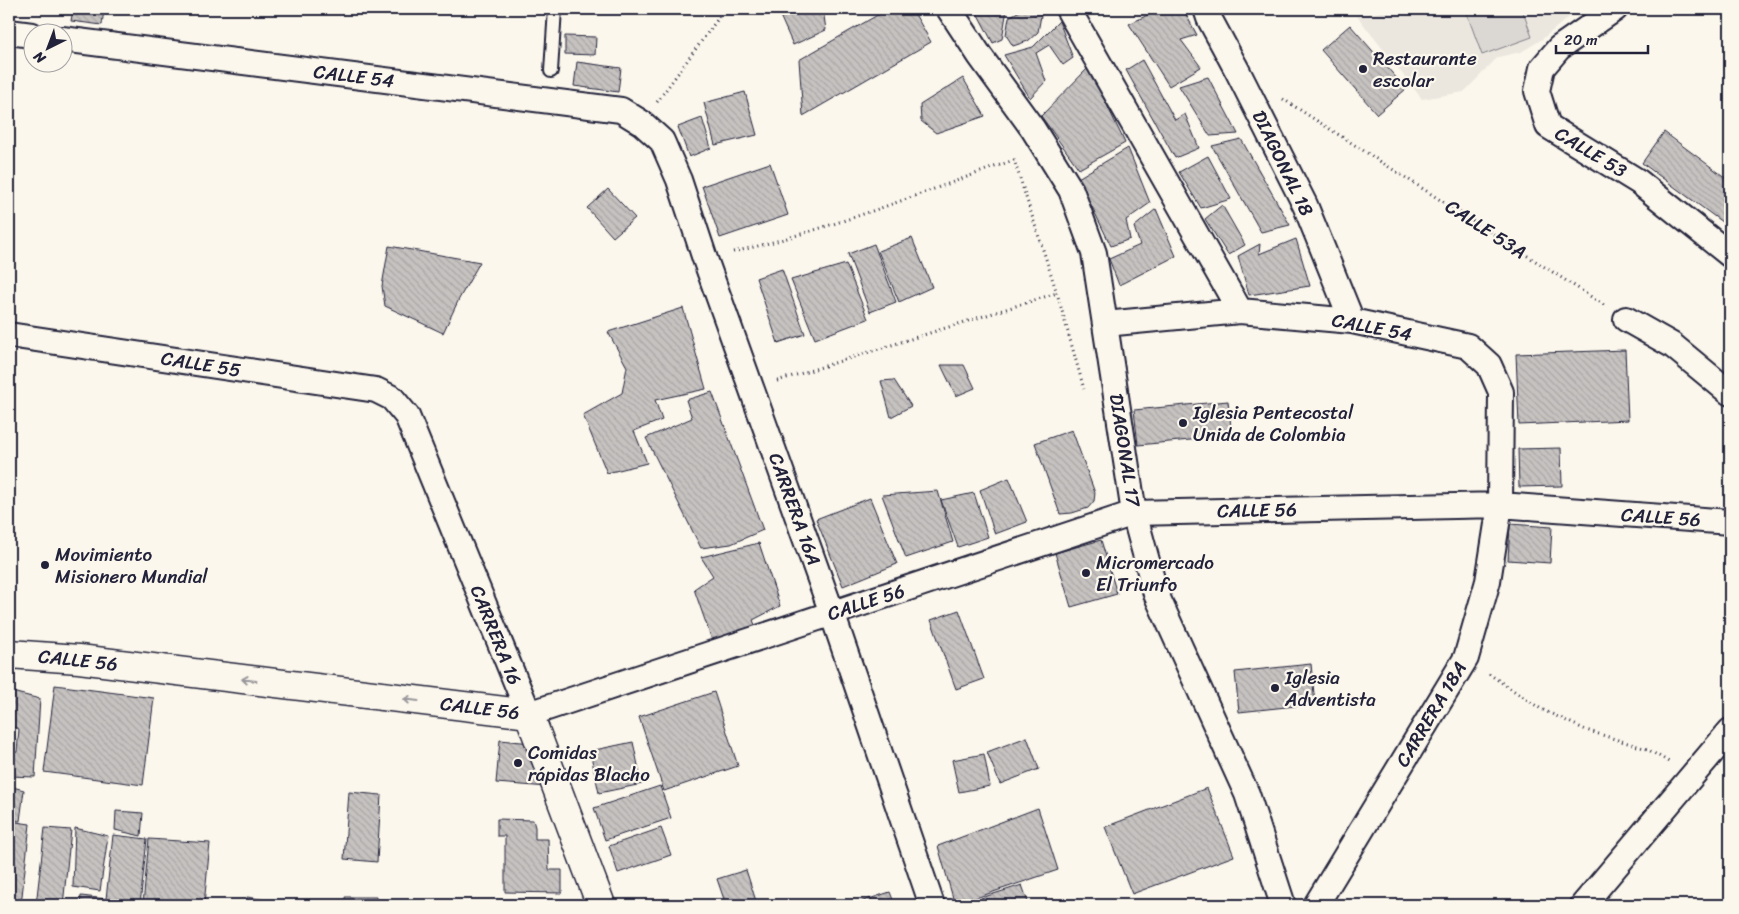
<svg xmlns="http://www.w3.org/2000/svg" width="1739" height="914" font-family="Sriracha,sans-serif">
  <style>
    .built { fill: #ebe7df }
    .pitch { fill: #dbd8d3; stroke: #7e7d87 }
    .building { fill: url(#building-back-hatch); stroke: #22223b }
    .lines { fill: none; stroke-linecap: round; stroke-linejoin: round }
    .service-casing { stroke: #22223b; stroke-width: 16 }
    .minor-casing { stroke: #22223b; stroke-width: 28 }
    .tertiary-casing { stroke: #22223b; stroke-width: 31 }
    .path { stroke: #22223b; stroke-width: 3; stroke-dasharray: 1 4; stroke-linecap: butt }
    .service { stroke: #fbf7ec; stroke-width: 12 }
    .minor { stroke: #fbf7ec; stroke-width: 24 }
    .tertiary { stroke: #fbf7ec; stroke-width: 28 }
    .oneway { stroke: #99979c }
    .poi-dot { fill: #22223b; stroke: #fbf7ec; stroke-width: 2 }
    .labels { text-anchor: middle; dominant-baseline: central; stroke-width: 4.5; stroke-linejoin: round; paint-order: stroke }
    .poi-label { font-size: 19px; fill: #22223b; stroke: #fbf7ec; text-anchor: start }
    .street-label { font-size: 19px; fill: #22223b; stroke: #fbf7ec }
  </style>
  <defs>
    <pattern id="building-back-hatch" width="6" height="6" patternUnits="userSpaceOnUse" patternTransform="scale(1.25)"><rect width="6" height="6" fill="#c6c2c0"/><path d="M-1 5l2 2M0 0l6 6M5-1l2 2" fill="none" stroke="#aaa6a6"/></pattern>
  </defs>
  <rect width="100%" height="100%" fill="#fbf7ec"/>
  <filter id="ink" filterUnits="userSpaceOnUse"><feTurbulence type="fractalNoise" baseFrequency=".02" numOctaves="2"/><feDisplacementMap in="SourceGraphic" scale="10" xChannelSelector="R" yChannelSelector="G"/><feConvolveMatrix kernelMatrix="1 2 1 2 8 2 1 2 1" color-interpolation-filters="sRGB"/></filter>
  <g filter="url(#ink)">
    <path class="built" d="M1398,9H1579L1541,40L1521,52L1498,57L1464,92L1422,99L1357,16Z"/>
    <path class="pitch" d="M1473,9H1522L1532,37L1482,55L1466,11Z"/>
    <path class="building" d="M73,9H104L102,25L71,21Z
      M777,9H823L826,30L793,45Z
      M888,9H912L931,42L803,116L799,60Z
      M975,9H1007L1002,39L993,43Z
      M1023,9L1042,10L1038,32L1028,41L1013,46L1006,35L1009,17Z
      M1160,9H1183L1197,35L1181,40L1201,67L1169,86L1129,24Z
      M1059,21L1073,58L1063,65L1049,45L1036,53L1046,81L1030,98L1004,55L1033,47Z
      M1350,25L1406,89L1377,114L1321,50Z
      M565,36L596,37L595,55L565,54Z
      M1142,60L1175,120L1185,114L1199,148L1175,158L1126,70Z
      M577,62L621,68L618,92L574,86Z
      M1089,67L1125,143L1079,169L1041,116Z
      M1208,77L1238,134L1210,136L1179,86Z
      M963,78L985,116L936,133L921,121L920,105Z
      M745,92L757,135L715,145L704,103Z
      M702,118L711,148L689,157L678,127Z
      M1664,132L1730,181V228L1642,163Z
      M1241,139L1290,225L1261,232L1212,146Z
      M1128,148L1150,203L1126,220L1130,239L1111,246L1078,178Z
      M1208,156L1231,199L1201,208L1179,172Z
      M770,163L788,215L720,238L702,186Z
      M608,189L635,218L613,237L587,208Z
      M1222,205L1245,245L1228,255L1205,219Z
      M1156,209L1176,256L1119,285L1109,259L1140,245L1134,227Z
      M912,238L932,287L899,302L878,251Z
      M1296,239L1310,286L1249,295L1238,256L1260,244L1259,254Z
      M874,244L896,302L870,312L848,254Z
      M389,246L480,262L459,299L443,333L385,306L382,286Z
      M846,264L868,319L815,339L791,280Z
      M782,269L805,334L778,343L756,278Z
      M683,308L706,389L655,400L662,420L634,431L647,463L607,473L583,415L622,393L627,367L608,332Z
      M1625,350L1628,420L1519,425L1516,354Z
      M941,365H964L975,388L956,396Z
      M894,380L911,406L891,417L881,381Z
      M712,392L763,530L731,544L701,548L646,438L692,418L686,400Z
      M1228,401L1232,436L1138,445L1134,410Z
      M1072,430L1095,493L1094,501L1088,508L1072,513L1060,514L1035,443Z
      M1561,448L1562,486L1519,487L1518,449Z
      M1009,478L1027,522L995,534L980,490Z
      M938,491L953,542L906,558L882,495Z
      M974,493L988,537L958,547L941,500Z
      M870,498L897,564L843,586L816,519Z
      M1510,524L1552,527L1550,563L1508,560Z
      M1101,540L1117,594L1071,607L1055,553Z
      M759,543L780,606L753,620L757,630L714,646L694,589L713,576L701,557Z
      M959,610L984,679L956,689L931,620Z
      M1311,664L1315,704L1239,712L1235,672Z
      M55,685L154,698L143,785L44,772Z
      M12,692L40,699L35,777L9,776V753L17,752L19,729L9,725Z
      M714,692L738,766L664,791L639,717Z
      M1027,737L1039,769L1000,784L987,752Z
      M500,740L532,743L548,787L496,783Z
      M633,742L642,784L599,793L590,751Z
      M984,754L990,786L959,792L952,760Z
      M9,786L24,790L20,821L9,820Z
      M660,786L671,818L605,840L594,808Z
      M1207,788L1234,856L1132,894L1105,827Z
      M349,792L381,795L377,862L344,859Z
      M1038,808L1058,870L955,905L938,846Z
      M116,811L143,813L141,836L115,830Z
      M497,819L533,820L535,827V839H548L549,870H562V893L505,892V836H497Z
      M9,821L30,824L21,905H9Z
      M45,828L71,830L63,905H36Z
      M75,828L108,836L100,891L73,887Z
      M661,828L671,855L618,873L609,846Z
      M113,835L147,839L140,905H80L81,896L106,899Z
      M149,839L210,843L204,905H143Z
      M746,870L756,901L744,905H726L717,879Z
      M1022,885L1029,905H983L981,898Z
      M890,892L895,905H851Z
      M247,897L280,902V905H246Z
      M345,897H376V905H346Z"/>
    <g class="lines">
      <g class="service-casing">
        <path id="service" d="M551,71L555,9"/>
      </g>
      <g class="minor-casing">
        <path id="minor" d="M949,9L980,56L1033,129L1071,190L1094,253L1134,513L1156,594L1247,794L1283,905
          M1068,9L1240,311
          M1206,9L1209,18L1237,70L1305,205L1352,321
          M1615,9L1559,48L1542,68L1537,91L1548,126L1639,182L1730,255
          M9,32L32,35
          M62,39L621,110L642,123L662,141L679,180L705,259L832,613L932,905
          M1626,319L1672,345L1730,393
          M1105,324L1240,311L1352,321L1468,346L1489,365L1501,392L1500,505L1488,581L1466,658L1316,905
          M9,335L376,390L392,398L407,416L529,714L1134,513L1500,505L1730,522
          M1583,905L1730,731"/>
      </g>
      <g class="tertiary-casing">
        <path id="tertiary" d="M9,654L79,659L529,714L601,905"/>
      </g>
      <path class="path" d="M1283,99L1604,305
        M657,102L725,9
        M733,252C829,230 921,193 1014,160L1057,293L1084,389
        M777,381L1057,293
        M1489,674L1541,709L1586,730L1647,749L1669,762"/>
      <use href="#service" class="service"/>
      <use href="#minor" class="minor"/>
      <use href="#tertiary" class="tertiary"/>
    </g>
    <defs><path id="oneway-shaft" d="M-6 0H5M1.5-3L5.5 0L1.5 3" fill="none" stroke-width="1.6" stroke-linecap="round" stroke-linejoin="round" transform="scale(1.25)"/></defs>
    <g class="oneway">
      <use href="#oneway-shaft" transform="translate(249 680) rotate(-173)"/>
      <use href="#oneway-shaft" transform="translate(411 700) rotate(-173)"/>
    </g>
  </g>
  <g class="poi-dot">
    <circle cx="1363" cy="69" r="5"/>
    <circle cx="1183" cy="423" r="5"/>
    <circle cx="45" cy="565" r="5"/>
    <circle cx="1086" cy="573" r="5"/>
    <circle cx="1275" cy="688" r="5"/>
    <circle cx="518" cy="763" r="5"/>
  </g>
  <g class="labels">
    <g class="poi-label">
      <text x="1373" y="58">Restaurante<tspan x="1373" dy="22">escolar</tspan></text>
      <text x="1193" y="412">Iglesia Pentecostal<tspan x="1193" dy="22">Unida de Colombia</tspan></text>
      <text x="55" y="554">Movimiento<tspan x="55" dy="22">Misionero Mundial</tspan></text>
      <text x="1096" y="562">Micromercado<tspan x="1096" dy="22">El Triunfo</tspan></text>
      <text x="1285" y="677">Iglesia<tspan x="1285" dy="22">Adventista</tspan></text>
      <text x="528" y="752">Comidas<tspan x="528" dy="22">rápidas Blacho</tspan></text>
    </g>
    <g class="street-label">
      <text transform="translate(354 76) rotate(7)">CALLE 54</text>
      <text transform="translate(1591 152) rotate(31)">CALLE 53</text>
      <text transform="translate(1283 163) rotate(64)">DIAGONAL 18</text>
      <text transform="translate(1486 229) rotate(33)">CALLE 53A</text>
      <text transform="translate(1372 327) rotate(11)">CALLE 54</text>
      <text transform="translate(201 364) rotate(9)">CALLE 55</text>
      <text transform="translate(1125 450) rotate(81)">DIAGONAL 17</text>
      <text transform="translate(795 509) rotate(70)">CARRERA 16A</text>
      <text transform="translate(1257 510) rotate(-1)">CALLE 56</text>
      <text transform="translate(1661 517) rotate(4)">CALLE 56</text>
      <text transform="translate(866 602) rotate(-18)">CALLE 56</text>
      <text transform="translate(496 635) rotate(68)">CARRERA 16</text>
      <text transform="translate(78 660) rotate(6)">CALLE 56</text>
      <text transform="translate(480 708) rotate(7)">CALLE 56</text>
      <text transform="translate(1431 714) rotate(-59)">CARRERA 18A</text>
    </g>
  </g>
  <rect width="1739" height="914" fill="none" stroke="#fbf7ec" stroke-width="30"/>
  <rect x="15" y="15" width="1709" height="884" fill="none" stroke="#22223b" stroke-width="2" filter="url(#ink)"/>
  <g transform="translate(48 48) rotate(222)"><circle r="24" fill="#fbf7ec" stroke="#a4a2a5"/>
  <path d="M0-4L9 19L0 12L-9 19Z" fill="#22223b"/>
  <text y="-8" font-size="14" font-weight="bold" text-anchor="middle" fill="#22223b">N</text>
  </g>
  <path d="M1556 45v8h92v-8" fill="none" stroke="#22223b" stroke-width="2.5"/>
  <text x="1564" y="45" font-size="15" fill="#22223b" stroke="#fbf7ec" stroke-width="4" paint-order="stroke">20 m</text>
</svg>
